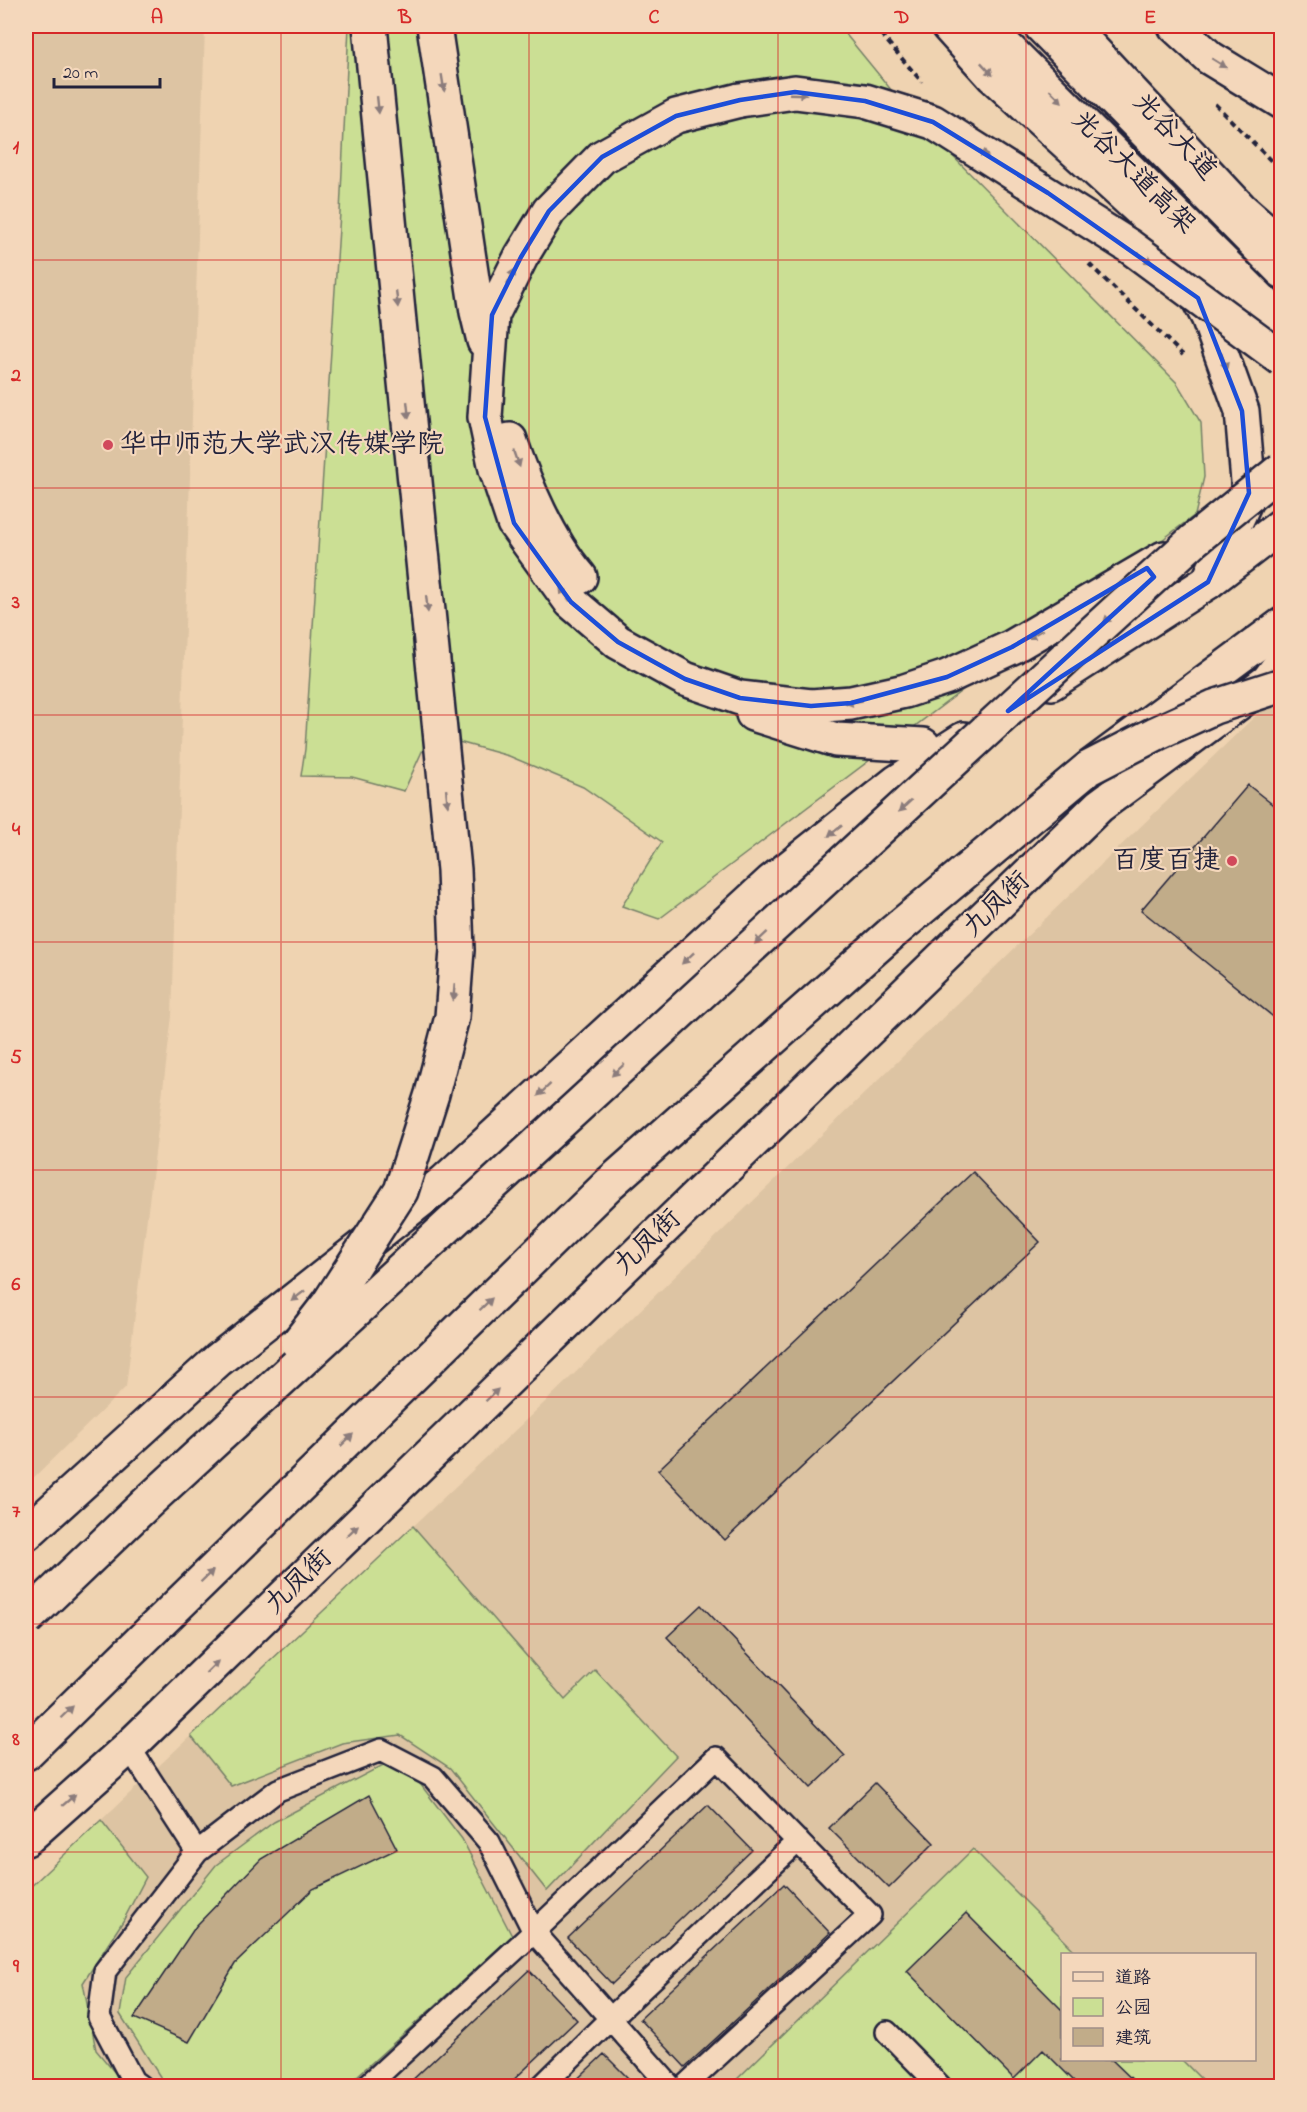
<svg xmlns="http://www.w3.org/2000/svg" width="1307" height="2112" font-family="'Indie Flower','LXGW WenKai TC',sans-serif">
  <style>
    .built { fill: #ddc4a3; fill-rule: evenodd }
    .green { fill: #cbdf94; stroke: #768068; stroke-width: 1.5 }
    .building { fill: #c1ac89; stroke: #22223b; stroke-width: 1.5 }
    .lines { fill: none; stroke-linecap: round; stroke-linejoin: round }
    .service-casing { stroke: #22223b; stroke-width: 26 }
    .secondary-casing { stroke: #22223b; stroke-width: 38 }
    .primary-casing { stroke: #22223b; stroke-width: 38 }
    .trunk-casing { stroke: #22223b; stroke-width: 38 }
    .path { stroke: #22223b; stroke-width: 4; stroke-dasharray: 6 4.5; stroke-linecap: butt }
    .service { stroke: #f4d7bb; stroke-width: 21 }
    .secondary { stroke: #f4d7bb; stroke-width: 33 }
    .primary { stroke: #f4d7bb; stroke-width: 33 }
    .trunk { stroke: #f4d7bb; stroke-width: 33 }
    .trunk-bridge-casing { stroke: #22223b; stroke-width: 38; stroke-linecap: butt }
    .trunk-bridge { stroke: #f4d7bb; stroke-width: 33 }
    .oneway { fill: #8b7c7b }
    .marked { fill: none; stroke: #1d4ed8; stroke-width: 4.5; stroke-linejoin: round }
    .grid { fill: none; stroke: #d62828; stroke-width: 1.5; stroke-opacity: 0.55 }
    .poi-dot { fill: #d1495b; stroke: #f4d7bb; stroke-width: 2 }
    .labels { text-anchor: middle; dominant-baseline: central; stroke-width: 4.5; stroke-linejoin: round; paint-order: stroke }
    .street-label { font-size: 27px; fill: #22223b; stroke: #f4d7bb }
    .poi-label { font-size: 27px; fill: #22223b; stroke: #f4d7bb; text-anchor: start }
    .neatline { fill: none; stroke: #d62828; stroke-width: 2 }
    .grid-label { font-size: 20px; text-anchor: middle; font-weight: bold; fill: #d62828 }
  </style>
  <rect width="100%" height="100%" fill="#efd3b1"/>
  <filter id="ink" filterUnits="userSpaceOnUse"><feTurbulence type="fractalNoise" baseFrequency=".0167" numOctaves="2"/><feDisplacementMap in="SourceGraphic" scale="12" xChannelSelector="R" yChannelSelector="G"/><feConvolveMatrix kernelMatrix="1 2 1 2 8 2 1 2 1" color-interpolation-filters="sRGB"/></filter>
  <g filter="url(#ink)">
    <path class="built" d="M26,26H205L172,1016L126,1387L26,1485Z
      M1281,691V2086H26V1891L543,1404ZM1062,1954H1254V2060H1062Z"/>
    <path class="green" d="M349,26H839L910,113L1177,383L1201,423L1204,477L1195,515L659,919L622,906L662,842L583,787L509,756L430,734L404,791L352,777L301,776L305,749L340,213Z
      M413,1526L565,1700L595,1670L676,1756L547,1891L450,1768L400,1735L342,1743L231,1786L191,1736Z
      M385,1764L418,1781L462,1839L512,1936L346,2086H166L120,2014L126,1977L216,1865L274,1822Z
      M101,1820L146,1877L123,1921L83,1983L96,2050L126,2086H26V1891Z
      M973,1849L1078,1954H1062V2060H1182L1208,2086H730Z"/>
    <path class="building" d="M1248,785L1282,812V1024L1141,910Z
      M973,1172L1040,1242L725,1540L658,1470Z
      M701,1605L845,1756L811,1788L667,1637Z
      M875,1783L934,1843L889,1888L829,1828Z
      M369,1795L397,1849L313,1889L235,1964L189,2042L134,2018L196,1926L261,1859Z
      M708,1805L752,1850L612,1984L568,1938Z
      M784,1884L830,1933L685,2067L640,2019Z
      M966,1913L1062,2010V2060H1112L1139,2086H1079L1043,2050L1014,2079L907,1971Z
      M529,1970L577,2020L507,2086H406Z
      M604,2054L636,2086H570Z"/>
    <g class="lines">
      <g class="service-casing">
        <path id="service" d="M129,1747L197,1852
          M887,2032L940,2086
          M140,2086L133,2081L99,2017L105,1971L197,1852L278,1790L381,1750L433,1777L489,1842L534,1932L670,2086
          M367,2086L534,1932L716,1758L870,1915L685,2086
          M542,2086L610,2019L798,1841"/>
      </g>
      <g class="secondary-casing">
        <path id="secondary" d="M1051,683L1208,582L1282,525
          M26,1534L218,1360L444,1182L771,882L897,782L964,739
          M26,1839L129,1747L1099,806L1268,681L1282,662"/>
      </g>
      <g class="primary-casing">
        <path id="primary" d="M948,26L993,76L1164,232L1274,341
          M1070,26L1241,209L1282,245
          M1192,287L1208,317L1242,411L1249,493L1208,582"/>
      </g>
      <g class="trunk-casing">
        <path id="trunk" d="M370,26L402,352
          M434,26L477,312L484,341
          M985,26L1282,321
          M1041,26L1282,271
          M1175,26L1210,58L1282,102
          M740,100L676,116L602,157L549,211L521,257L492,315L485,417L496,469L514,523L571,602L618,642L685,679L740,698L811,706L851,703L905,691L947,677L1012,647L1164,558
          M510,440C525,485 549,541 580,577
          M753,714L836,740L923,745
          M26,1753L610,1183L892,933L1089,768L1282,625"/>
      </g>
      <path class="path" d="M874,26L922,82
        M1215,104L1282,172
        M1089,264L1183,355"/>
      <use href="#service" class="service"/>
      <use href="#secondary" class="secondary"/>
      <use href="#primary" class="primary"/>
      <use href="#trunk" class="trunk"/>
      <g class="trunk-bridge-casing">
        <path id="trunk-bridge" d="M740,100L795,92L865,101L933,122L1129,246L1282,359
          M1089,768L1157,733L1214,707L1282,685
          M298,1343L329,1303L401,1191L432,1094L452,1017L457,950L454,870L402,352
          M26,1619L148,1502L1088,637L1194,540L1282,469"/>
      </g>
      <use href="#trunk-bridge" class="trunk-bridge"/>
    </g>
    <defs><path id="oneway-solid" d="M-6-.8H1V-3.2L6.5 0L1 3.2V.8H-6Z" transform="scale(1.5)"/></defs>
    <g class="oneway">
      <use href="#oneway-solid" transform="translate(1219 63) rotate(32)"/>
      <use href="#oneway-solid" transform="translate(987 69) rotate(47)"/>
      <use href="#oneway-solid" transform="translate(443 83) rotate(81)"/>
      <use href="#oneway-solid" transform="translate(798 94) rotate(2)"/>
      <use href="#oneway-solid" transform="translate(1056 96) rotate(45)"/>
      <use href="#oneway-solid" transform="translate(378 105) rotate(84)"/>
      <use href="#oneway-solid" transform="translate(981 152) rotate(32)"/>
      <use href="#oneway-solid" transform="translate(1145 258) rotate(37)"/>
      <use href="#oneway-solid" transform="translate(511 277) rotate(-64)"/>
      <use href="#oneway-solid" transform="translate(397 299) rotate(84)"/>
      <use href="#oneway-solid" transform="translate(1224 361) rotate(70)"/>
      <use href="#oneway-solid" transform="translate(408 410) rotate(84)"/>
      <use href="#oneway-solid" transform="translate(517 459) rotate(71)"/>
      <use href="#oneway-solid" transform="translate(565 594) rotate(-126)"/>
      <use href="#oneway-solid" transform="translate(427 604) rotate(84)"/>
      <use href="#oneway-solid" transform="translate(1110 617) rotate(138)"/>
      <use href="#oneway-solid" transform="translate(1035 634) rotate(150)"/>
      <use href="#oneway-solid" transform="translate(854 702) rotate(171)"/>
      <use href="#oneway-solid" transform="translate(447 798) rotate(84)"/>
      <use href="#oneway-solid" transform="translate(905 806) rotate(137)"/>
      <use href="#oneway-solid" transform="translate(835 831) rotate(142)"/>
      <use href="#oneway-solid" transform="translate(761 938) rotate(137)"/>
      <use href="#oneway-solid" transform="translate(688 958) rotate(137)"/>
      <use href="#oneway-solid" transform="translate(454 992) rotate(95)"/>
      <use href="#oneway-solid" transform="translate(618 1070) rotate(137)"/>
      <use href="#oneway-solid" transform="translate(544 1090) rotate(137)"/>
      <use href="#oneway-solid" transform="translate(298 1296) rotate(142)"/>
      <use href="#oneway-solid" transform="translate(486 1304) rotate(-44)"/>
      <use href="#oneway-solid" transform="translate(492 1395) rotate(-44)"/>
      <use href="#oneway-solid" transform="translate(347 1440) rotate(-44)"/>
      <use href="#oneway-solid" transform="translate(352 1531) rotate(-44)"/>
      <use href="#oneway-solid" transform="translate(207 1576) rotate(-44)"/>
      <use href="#oneway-solid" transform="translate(212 1667) rotate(-44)"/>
      <use href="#oneway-solid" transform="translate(67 1712) rotate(-44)"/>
      <use href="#oneway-solid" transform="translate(69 1800) rotate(-41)"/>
    </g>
  </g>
  <path class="marked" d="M795,92L865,101L933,122L1048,193L1198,298L1242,411L1249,493L1208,582L1008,711L1154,577L1147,568L1012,647L947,677L851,703L811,706L740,698L685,679L618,642L571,602L514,523L485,417L492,315L521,257L549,211L602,157L676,116L740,100Z"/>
  <path class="grid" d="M281,26V2086M529,26V2086M778,26V2086M1026,26V2086M26,260H1282M26,488H1282M26,715H1282M26,942H1282M26,1170H1282M26,1397H1282M26,1624H1282M26,1852H1282"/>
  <g class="poi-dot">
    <circle cx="108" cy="445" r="6"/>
    <circle cx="1232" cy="861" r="6"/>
  </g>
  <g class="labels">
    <g class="street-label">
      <text transform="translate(1174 137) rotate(47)">光谷大道</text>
      <text transform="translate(1133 173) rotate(45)">光谷大道高架</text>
      <text transform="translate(997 905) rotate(-44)">九凤街</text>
      <text transform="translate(648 1243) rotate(-44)">九凤街</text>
      <text transform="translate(299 1582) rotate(-44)">九凤街</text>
    </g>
    <g class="poi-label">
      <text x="120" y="445">华中师范大学武汉传媒学院</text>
      <text x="1220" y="861" text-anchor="end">百度百捷</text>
    </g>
  </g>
  <rect width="1307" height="2112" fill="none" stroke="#f4d7bb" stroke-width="66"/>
  <rect x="1061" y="1953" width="195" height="108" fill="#f4d7bb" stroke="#a08f88" stroke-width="1.5"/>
  <rect x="1073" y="1972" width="30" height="9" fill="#f4d7bb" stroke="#a08f88" stroke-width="1.5"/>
  <text x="1115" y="1983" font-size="18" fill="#22223b">道路</text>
  <rect x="1073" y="1998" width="30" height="18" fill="#cbdf94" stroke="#a08f88" stroke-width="1.5"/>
  <text x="1115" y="2013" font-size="18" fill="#22223b">公园</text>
  <rect x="1073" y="2028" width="30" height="18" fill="#c1ac89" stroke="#a08f88" stroke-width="1.5"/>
  <text x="1115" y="2043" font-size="18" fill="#22223b">建筑</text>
  <path d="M54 78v9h106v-9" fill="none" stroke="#22223b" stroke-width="3"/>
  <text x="63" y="78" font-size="18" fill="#22223b" stroke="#f4d7bb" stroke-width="4.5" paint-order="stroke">20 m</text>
  <rect x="33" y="33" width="1241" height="2046" class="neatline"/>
  <g class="grid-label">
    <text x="157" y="23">A</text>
    <text x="405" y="23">B</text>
    <text x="654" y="23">C</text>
    <text x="902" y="23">D</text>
    <text x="1150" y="23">E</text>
    <text x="16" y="153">1</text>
    <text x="16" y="381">2</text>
    <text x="16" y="608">3</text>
    <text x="16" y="835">4</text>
    <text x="16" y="1063">5</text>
    <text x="16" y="1290">6</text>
    <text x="16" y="1517">7</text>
    <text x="16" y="1745">8</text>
    <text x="16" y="1972">9</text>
  </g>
</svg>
